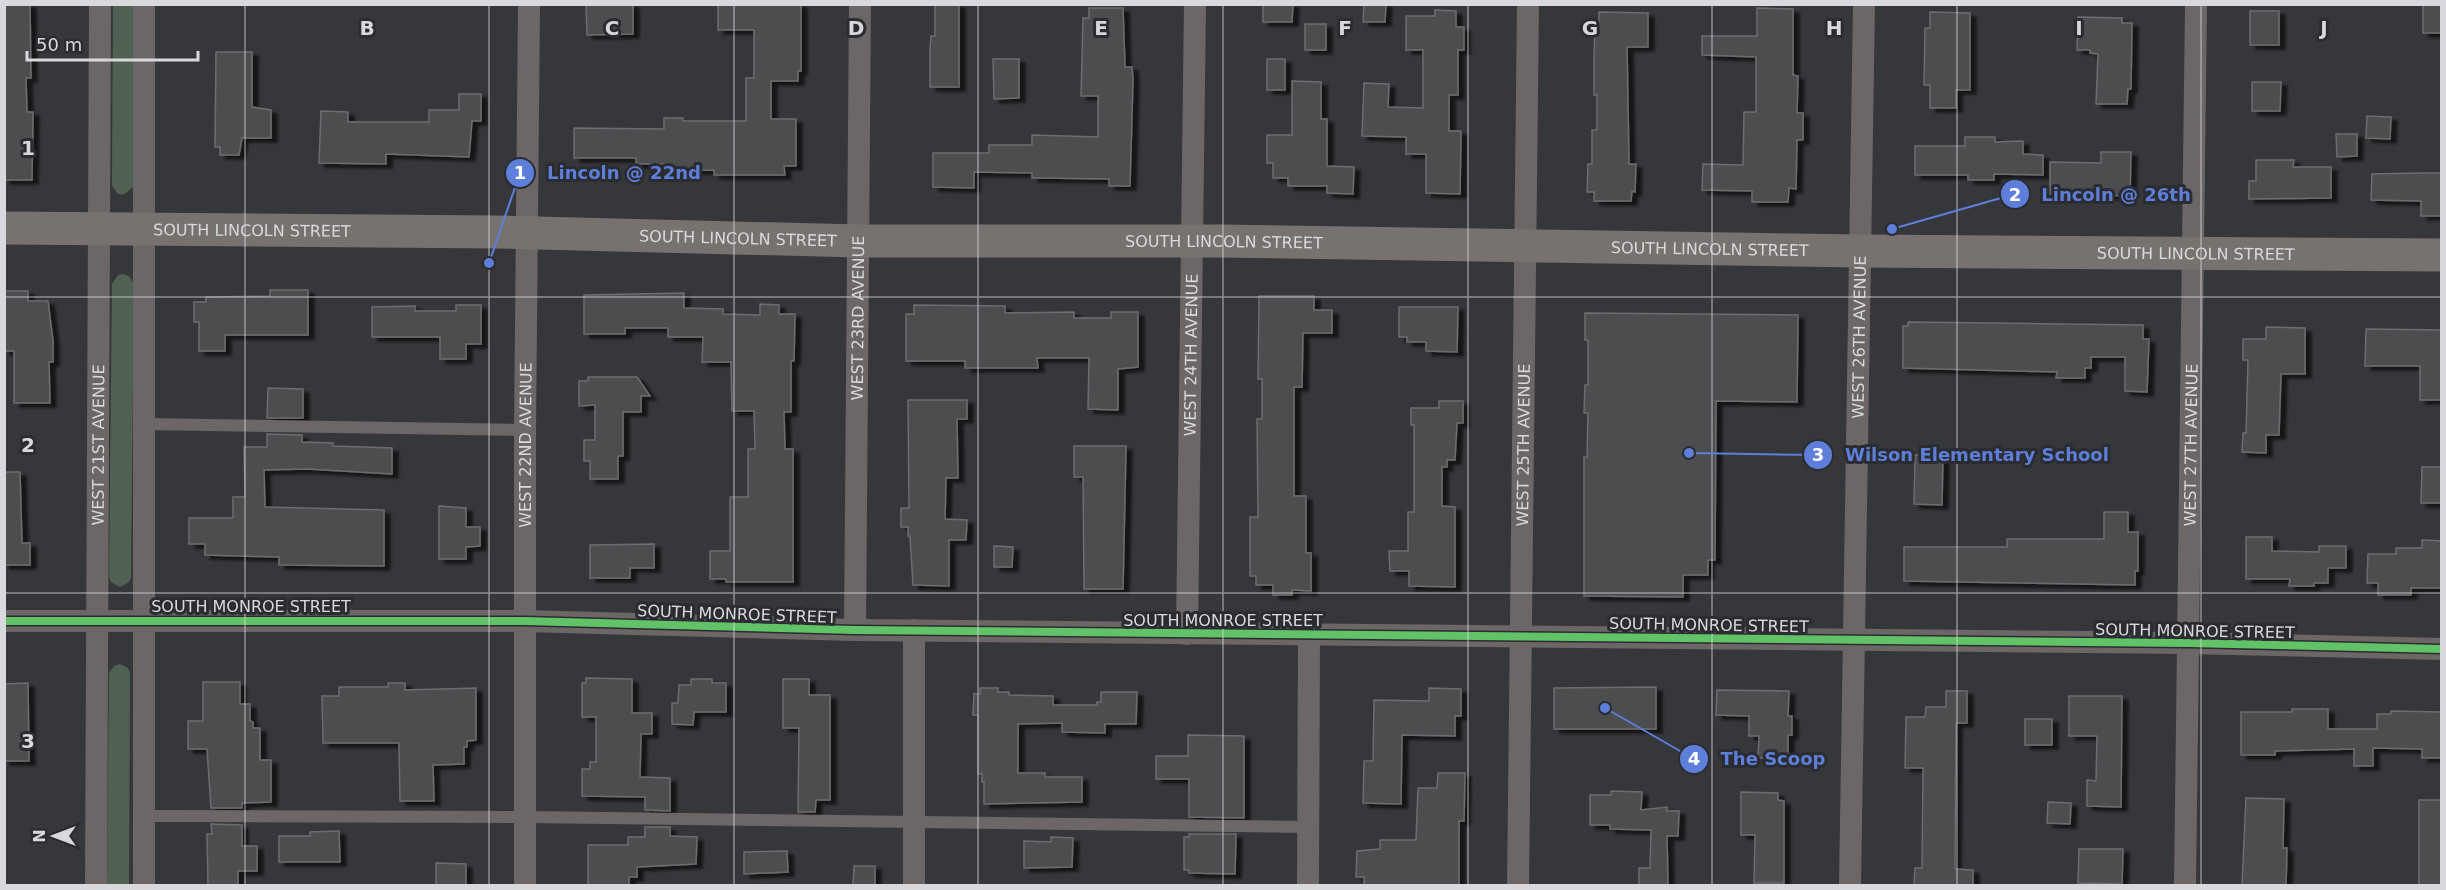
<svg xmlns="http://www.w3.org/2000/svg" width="2446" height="890" font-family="'DejaVu Sans',sans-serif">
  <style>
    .green { fill: #506053 }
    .building { fill: #4c4d4f; stroke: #6c6d6f; stroke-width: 1.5; filter: url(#shadow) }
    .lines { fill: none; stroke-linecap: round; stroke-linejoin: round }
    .lane { stroke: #6c6766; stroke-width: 12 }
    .street { stroke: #6c6766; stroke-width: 22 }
    .secondary { stroke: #777270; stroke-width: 33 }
    .cycleway-casing { stroke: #2b2c31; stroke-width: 11 }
    .cycleway { stroke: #61c268; stroke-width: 8 }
    .grid { fill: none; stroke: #d8d9dc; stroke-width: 1.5; stroke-opacity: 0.55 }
    .labels { text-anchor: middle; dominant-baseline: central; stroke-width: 6; stroke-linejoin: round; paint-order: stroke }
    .street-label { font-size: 16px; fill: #d8d9dc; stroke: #2b2c31 }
    .grid-label { font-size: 20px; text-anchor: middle; font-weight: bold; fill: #d8d9dc; stroke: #2b2c31; stroke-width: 6; stroke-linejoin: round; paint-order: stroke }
    .leader { fill: none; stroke: #5e7fd9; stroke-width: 2 }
    .callout-dot { fill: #5e7fd9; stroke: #2b2c31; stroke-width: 2 }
    .mark-label { font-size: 18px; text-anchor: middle; font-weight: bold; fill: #fff }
    .callout-label { font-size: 18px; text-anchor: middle; font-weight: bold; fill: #5e7fd9; stroke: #2b2c31; stroke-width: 6; stroke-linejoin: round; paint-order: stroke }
  </style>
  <defs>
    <filter id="shadow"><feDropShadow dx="6" dy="4" stdDeviation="1.5" flood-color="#0009"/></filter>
  </defs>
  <rect width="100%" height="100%" fill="#36373a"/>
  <path class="green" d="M113,5H135L134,186L123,195L118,194L112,186Z
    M123,274L129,276L134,284L131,578L129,582L120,587L111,582L109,577L112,284L118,275Z
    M120,664L128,668L130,673L129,885L107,886L109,673L114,666Z"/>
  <path class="building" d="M4,4H30L31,78H26L27,112H33L32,180H4Z
    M586,4H633V34L587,35Z
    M727,4H801V71H798V81H771V119H796V166H784L785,175H714V170L668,171V164H636V158H574V128L664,129V118H683V121H746V78H754V30H718V6Z
    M935,4H959V87H930V50L931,36H935Z
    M1263,4H1293L1292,22H1263Z
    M1364,4H1386L1385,22H1363Z
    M2423,4H2442V33H2423Z
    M1089,8H1123L1125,67H1132L1133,79L1130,186H1109V179L1042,178H1032V173L974,172V188L933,187V153H989V145H1032V135L1098,137V96H1081L1083,18H1089Z
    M1757,8L1793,9V75L1798,76L1797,113H1803V140H1797L1796,189L1789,188L1788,202H1752V191L1702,190L1703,164L1743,165L1744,112H1756V57L1702,55V36H1757Z
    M1435,10L1456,11V27H1464V50H1458V95H1449V131H1461L1460,194L1426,193V154H1406V137L1362,136L1364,83L1389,84L1388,107L1423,108V50H1406V16H1435Z
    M2250,11H2279V45H2250Z
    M1599,12L1648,13V47H1627L1629,164H1636L1635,192L1632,191L1631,201H1594V192H1587L1588,164H1592V130H1597V95H1594V60L1595,23H1599Z
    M1930,12L1970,13V90H1956V108H1930V85H1924L1925,28H1930Z
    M2078,17L2122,18V23H2132L2131,89H2128L2127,104H2096L2098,54L2090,53V50H2077Z
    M1305,24H1326V50H1305Z
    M216,52H252V107L271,110V138H242L239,155H220V147H215Z
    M993,59H1019V98L994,99Z
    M1267,59H1285V90H1267Z
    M1292,81L1321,82V119H1327V166L1354,167L1353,194L1327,193V186H1288V178H1273V163H1267V135H1292Z
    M2252,82H2281L2280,111H2252Z
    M459,94H481V121H472L469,157L386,154V164L319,163L321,111L348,112V122H429V110H459Z
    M2367,116L2391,117L2390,139L2366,138Z
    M2336,134H2357V156L2337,157Z
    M1965,137H1995V142L2023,141V154L2043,155V175L1994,174V180H1968V175H1915V146H1965Z
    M2101,152H2131L2130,196L2050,194V162L2101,163Z
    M2256,160H2294L2293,167H2331V198L2249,199V181H2256Z
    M2422,173H2442V216H2421V201L2371,200L2372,174Z
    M270,290H308V335H225V351H199V322H194V302H206V297L270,296Z
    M4,291H28V301H48L53,341V362H49L50,403H14V351H4Z
    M684,293V308L723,309V314L760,315V304L779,305V314H795L794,361H791V412H784L785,449H793V582H726V579H710V551H730V497H748V449H755L754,411H732L731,362H702L703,337H668V328H625V334H584V295Z
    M1259,296H1314V310H1332V333H1303L1302,387H1294V496H1306V553H1311V591L1292,590V595H1273V585H1256V576H1250V517H1258L1257,419H1262V379H1258Z
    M456,305H481V344H466V359H440V337H372V307L415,306V311H456Z
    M914,305L1005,306V313L1074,312V318H1111V312H1138V367L1118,369V410L1088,409L1089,358H1037L1038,368H965V361H906V314H914Z
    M1399,307H1458L1457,352L1426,351V342H1407V337H1399Z
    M1585,313L1798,315L1797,402L1716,401L1715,560H1708V575H1683V597L1584,596V457H1587L1588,413H1584L1585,385H1588V340H1585Z
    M1908,322L2143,325V339H2149L2147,392L2125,391V357H2091V368H2085V378H2056L2057,372L1903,368V326H1908Z
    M2266,327L2305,328V374H2281L2279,435H2266V453L2242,452L2243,433H2246L2248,360H2243V339H2266Z
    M2366,329L2442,330V400H2420V366H2365Z
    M588,377H637L650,396H641V412H623V456H618V479H590V461H584V440H595V405L579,406V381H588Z
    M268,388L303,389V418H267Z
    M908,400H967V419H957L958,478H946L945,519L967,520L966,540H949V586L913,585L910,536H908V527H901V508H909Z
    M1439,401H1463V423H1457L1455,460H1447V467H1442V506L1455,507V587L1409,586V571H1390L1389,551H1408V512H1414V425H1411V408H1439Z
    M267,434L302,435V442L333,443V446L392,448V474L307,469L264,470L265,507L384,510V566L279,565V557L205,555V544H189V518H233V497H245L244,447H267Z
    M1074,446H1126L1123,589H1084L1083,477H1074Z
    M1915,455H1943L1942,505L1914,504Z
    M2422,467H2442V503H2421Z
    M4,472H20L22,543H30V565H4Z
    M439,506L466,508V527H480V546L466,547V559H439Z
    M2104,512H2128V532H2138V571H2135V585L1904,581V547H2007V539H2104Z
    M2246,537H2272V551L2319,552V546H2346V568H2328V583H2314V586H2289L2290,579H2246Z
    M2422,540L2442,541V588H2411V595H2378V583H2367L2368,554H2396V548H2422Z
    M654,544V568H630V578H590V545Z
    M994,546L1013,547L1012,567H994Z
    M586,678L632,679V713H652V734H641L640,777L670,778V811L645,810V797L582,796V769H590V762H596V717H582V683H586Z
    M691,679H712V683H726V712H694L693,725L672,724V703H678L679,685H691Z
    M783,679H809V695H830V800H816L815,812H798L799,728H783Z
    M203,682H240V704H250V721L253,722V728H260V760H271V802L242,803V808H211L207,749H188V721H203Z
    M28,683L29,761H4V684Z
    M388,683H405V690L476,688V740L467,741V747H464V764L433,765L434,801H400L399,743H323L322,696H339V687H388Z
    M1656,687V729H1554V688Z
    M980,688H998V692H1009V695L1053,696V705H1097V702H1101V692H1137L1136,724H1105V733L1062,732V723L1018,724V773H1045V777H1082V802L984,804V782H982V774H978V715H973L974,694H980Z
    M1429,688L1461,689V716H1455V736L1402,735L1401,804L1363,803L1364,761H1373L1374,700L1429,701Z
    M1717,690L1789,691L1788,716H1792V735H1788V758H1758L1759,736H1749V716L1716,715Z
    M1946,691H1967V723H1956L1955,869L1973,870V885H1914L1915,868H1922L1923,768H1905L1906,717H1925L1926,707H1946Z
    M2069,696H2122L2121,807L2087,806V780L2096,781L2097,736H2069Z
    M2292,709H2328V729H2377V714H2391V711L2442,712V758H2422V749L2373,748V766H2354V749L2275,751V755H2241V712H2292Z
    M2025,719H2052V745H2025Z
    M1188,735L1244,736V818L1189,817V779H1156V756H1188Z
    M1438,773H1465L1464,821H1459V885H1364V877H1356L1357,851L1380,849V840H1416L1418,788H1437Z
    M1611,791L1642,792L1641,810L1667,807V811H1679L1678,836H1667L1668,885H1639V868H1650L1651,830L1610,829V825H1590V795H1611Z
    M1741,792L1778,793V800L1784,801V883H1754L1755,835H1741Z
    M2246,798L2284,799L2283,848H2287L2286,885H2242Z
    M2419,800H2442V885H2419Z
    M2048,802L2071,803L2070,824L2047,823Z
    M211,824L242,825V846H257V871H238V885H208L207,834H212Z
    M645,827H670V836L697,837L696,864L637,867V877H629V885H588V845H628V837H645Z
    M339,831L340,862H279V836H310V832Z
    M1189,834H1236L1235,874L1189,873V870H1184V837H1189Z
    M1051,837L1073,838L1072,867L1024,868V841L1051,842Z
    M2079,849H2123L2122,884L2078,883Z
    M787,851L788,872L744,874V852Z
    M436,863L466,864V885H436Z
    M854,866H875V885H853Z"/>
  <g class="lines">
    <path class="lane" d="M144,424L525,430
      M144,816L526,817L1308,827"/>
    <g class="street">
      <path d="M4,621H525L855,630L2188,643L2442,649"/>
      <path id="s1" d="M855,630L860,4"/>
      <path id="s2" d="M1187,634L1195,4"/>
      <path id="s3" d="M96,886L100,4"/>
      <path d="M144,886V4"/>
      <path id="s4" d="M525,886V430L529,4"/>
      <path d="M914,886V630"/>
      <path d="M1308,886L1309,634"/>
      <path id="s5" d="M1518,886L1528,4"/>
      <path id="s6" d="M1850,886L1864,4"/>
      <path id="s7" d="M2185,886L2196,4"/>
    </g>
    <path class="secondary" id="s8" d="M4,228L498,232L859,241H1220L1860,251L2442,255"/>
    <g class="cycleway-casing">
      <path id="cycleway" d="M4,621H525L855,630L2188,643L2442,649"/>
    </g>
    <use href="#cycleway" class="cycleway"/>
  </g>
  <path class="grid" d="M245,4V886M489,4V886M734,4V886M978,4V886M1223,4V886M1468,4V886M1712,4V886M1957,4V886M2201,4V886M4,297H2442M4,593H2442"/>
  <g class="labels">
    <g class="street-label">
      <text stroke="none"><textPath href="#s8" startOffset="248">SOUTH LINCOLN STREET</textPath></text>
      <text stroke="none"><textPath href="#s8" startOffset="734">SOUTH LINCOLN STREET</textPath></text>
      <text stroke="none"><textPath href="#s8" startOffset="1220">SOUTH LINCOLN STREET</textPath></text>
      <text stroke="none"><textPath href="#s8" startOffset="1706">SOUTH LINCOLN STREET</textPath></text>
      <text stroke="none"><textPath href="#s8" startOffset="2192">SOUTH LINCOLN STREET</textPath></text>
      <text stroke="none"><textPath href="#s1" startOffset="312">WEST 23RD AVENUE</textPath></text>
      <text stroke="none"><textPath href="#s6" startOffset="549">WEST 26TH AVENUE</textPath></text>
      <text stroke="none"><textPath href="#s2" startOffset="279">WEST 24TH AVENUE</textPath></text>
      <text stroke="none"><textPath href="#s3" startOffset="441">WEST 21ST AVENUE</textPath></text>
      <text stroke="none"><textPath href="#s4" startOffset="441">WEST 22ND AVENUE</textPath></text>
      <text stroke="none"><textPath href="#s5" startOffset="441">WEST 25TH AVENUE</textPath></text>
      <text stroke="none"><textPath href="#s7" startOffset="441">WEST 27TH AVENUE</textPath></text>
      <text x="251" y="606">SOUTH MONROE STREET</text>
      <text transform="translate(737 614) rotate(2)">SOUTH MONROE STREET</text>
      <text x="1223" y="620">SOUTH MONROE STREET</text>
      <text transform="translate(1709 625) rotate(1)">SOUTH MONROE STREET</text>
      <text transform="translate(2195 631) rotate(1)">SOUTH MONROE STREET</text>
    </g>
  </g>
  <g class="grid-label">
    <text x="367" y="35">B</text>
    <text x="612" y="35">C</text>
    <text x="856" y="35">D</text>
    <text x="1101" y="35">E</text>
    <text x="1345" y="35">F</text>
    <text x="1590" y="35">G</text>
    <text x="1834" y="35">H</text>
    <text x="2079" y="35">I</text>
    <text x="2324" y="35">J</text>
    <text x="28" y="155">1</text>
    <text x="28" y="452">2</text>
    <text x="28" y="748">3</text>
  </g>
  <path class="leader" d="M489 263L520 173M1892 229L2015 194M1689 453L1818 455M1605 708L1694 759"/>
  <g class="callout-dot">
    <circle cx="489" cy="263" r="6"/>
    <circle cx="1892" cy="229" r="6"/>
    <circle cx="1689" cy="453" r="6"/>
    <circle cx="1605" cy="708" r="6"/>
    <circle cx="520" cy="173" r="15"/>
    <circle cx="2015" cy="194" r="15"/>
    <circle cx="1818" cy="455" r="15"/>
    <circle cx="1694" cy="759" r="15"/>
  </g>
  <g class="mark-label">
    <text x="520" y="179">1</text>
    <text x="2015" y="201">2</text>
    <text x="1818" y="461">3</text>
    <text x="1694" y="765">4</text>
  </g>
  <g class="callout-label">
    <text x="624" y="179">Lincoln @ 22nd</text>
    <text x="2116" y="201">Lincoln @ 26th</text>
    <text x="1977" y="461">Wilson Elementary School</text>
    <text x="1773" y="765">The Scoop</text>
  </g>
  <rect width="2446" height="890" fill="none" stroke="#d8d9dc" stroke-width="12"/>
  <g transform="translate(54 836) rotate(270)" stroke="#2b2c31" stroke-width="4.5" paint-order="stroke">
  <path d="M0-4.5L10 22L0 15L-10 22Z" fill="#d8d9dc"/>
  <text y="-9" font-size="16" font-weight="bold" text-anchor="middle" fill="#d8d9dc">N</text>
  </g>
  <path d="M27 51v9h171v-9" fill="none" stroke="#d8d9dc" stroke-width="3"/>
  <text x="36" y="51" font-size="18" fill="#d8d9dc" stroke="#2b2c31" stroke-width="4.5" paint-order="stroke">50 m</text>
</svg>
